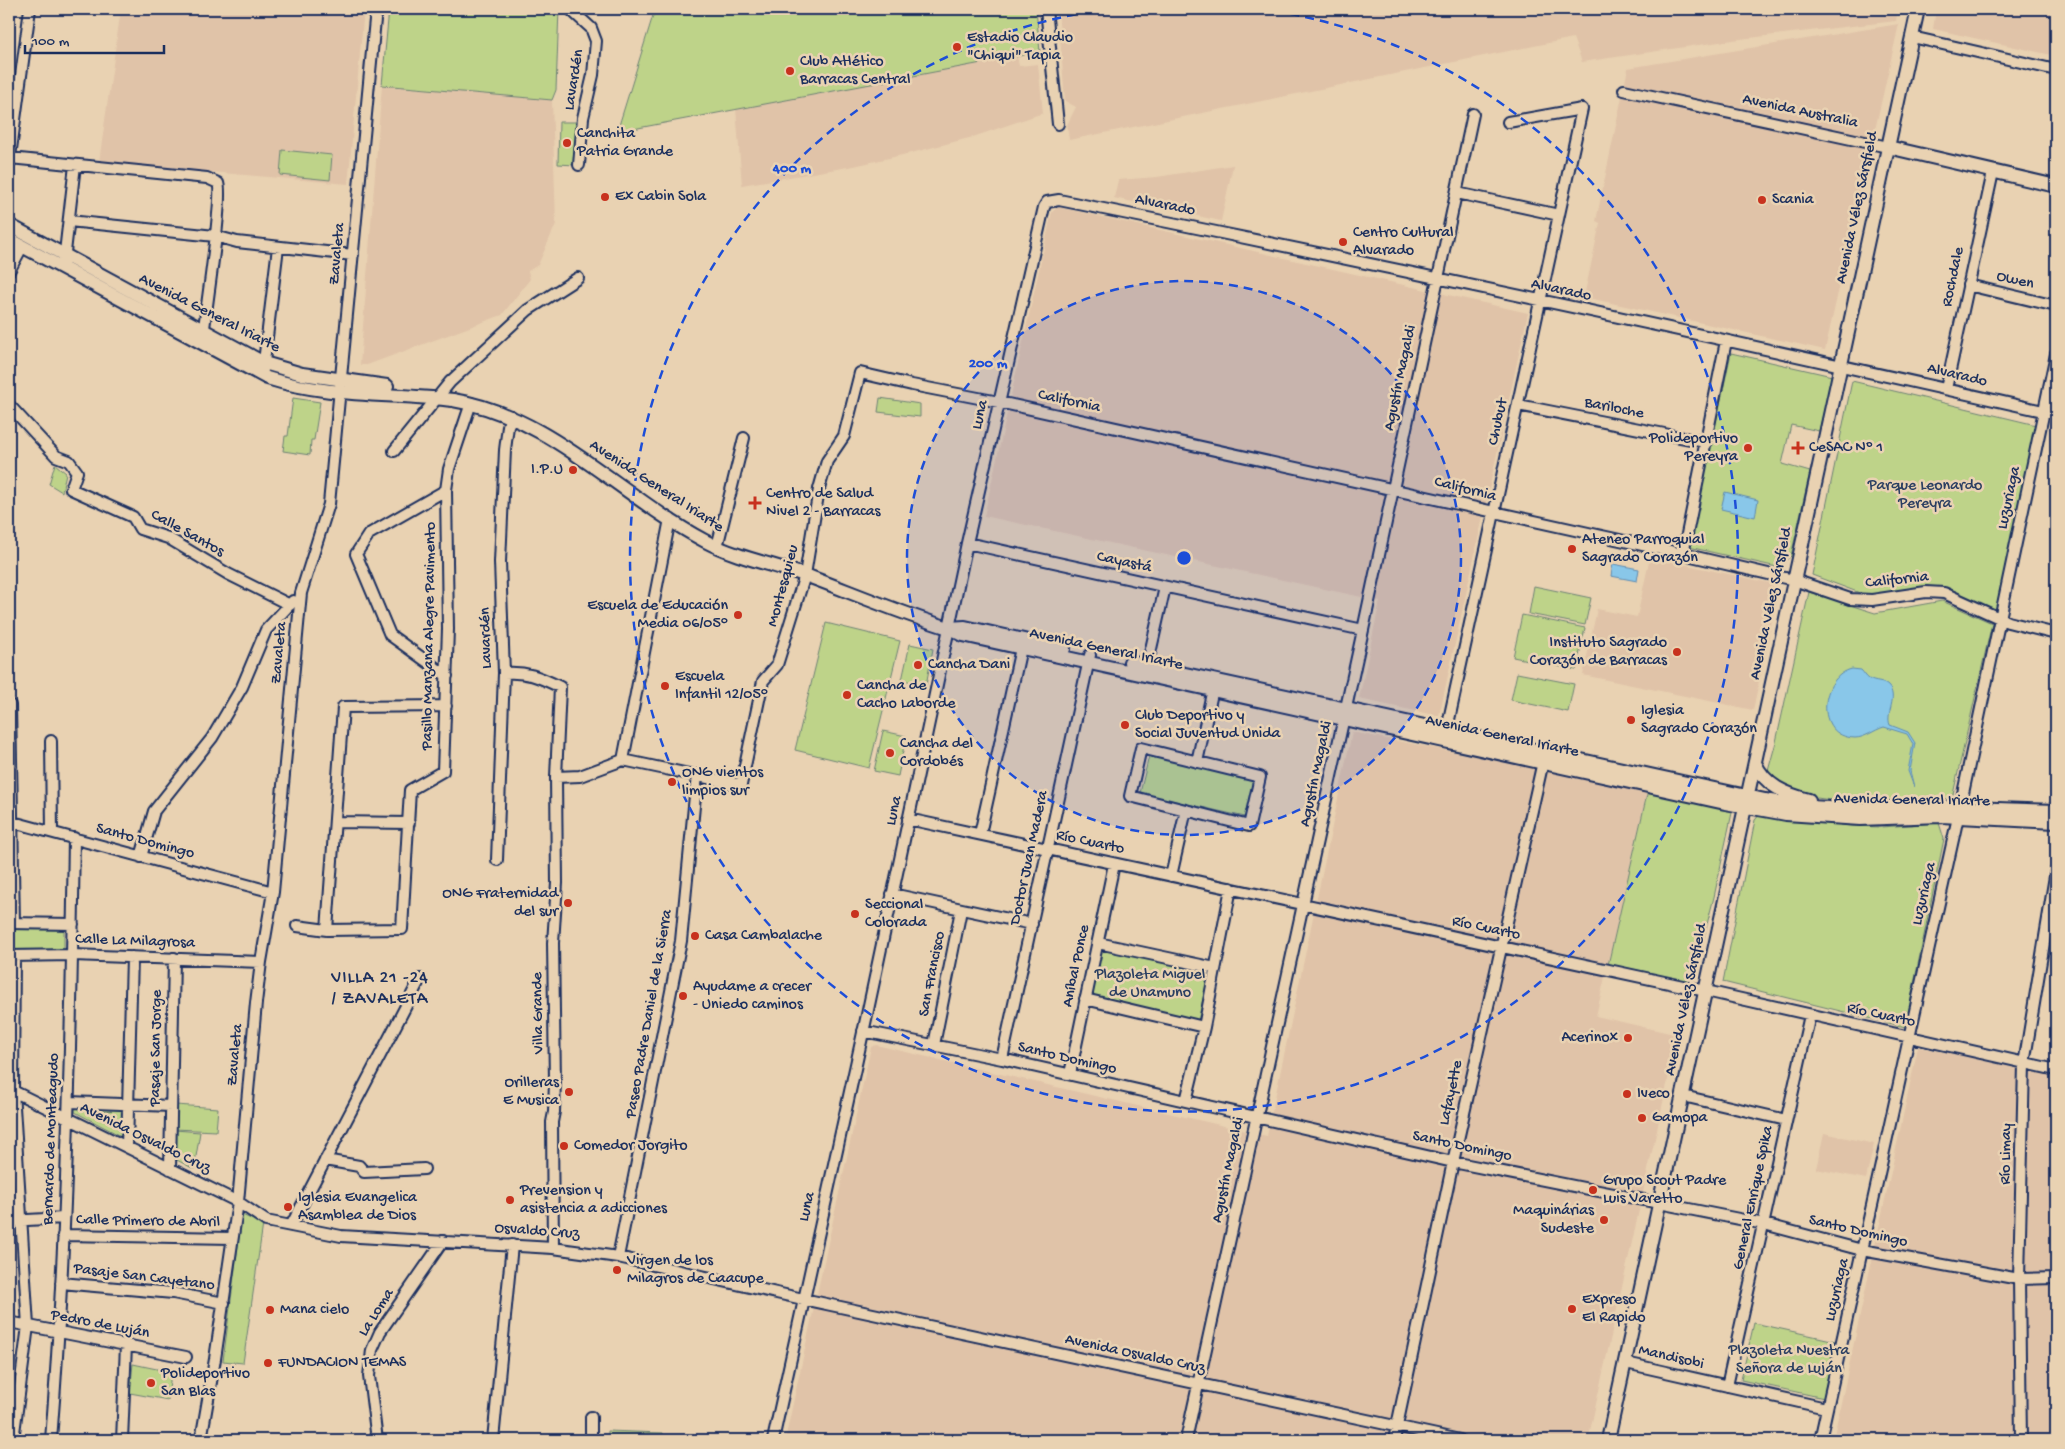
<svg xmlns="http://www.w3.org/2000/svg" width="2065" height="1449" font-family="'Gochi Hand',sans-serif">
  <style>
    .built { fill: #e0c3a8 }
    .green { fill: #bed389; stroke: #6c8174 }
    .water { fill: #89c7e9; stroke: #5d8ab1 }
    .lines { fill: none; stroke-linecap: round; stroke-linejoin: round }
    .minor-casing { stroke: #1b2f5e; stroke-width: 14 }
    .major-casing { stroke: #1b2f5e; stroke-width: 16 }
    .minor { stroke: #e9d2b2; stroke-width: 10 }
    .major { stroke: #e9d2b2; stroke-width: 12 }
    .ring { fill: none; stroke: #1d4ed8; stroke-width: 2.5; stroke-dasharray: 9 6 }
    .poi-dot { fill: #c8321e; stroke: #e9d2b2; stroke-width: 2 }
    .labels { text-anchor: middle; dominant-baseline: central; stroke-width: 5; stroke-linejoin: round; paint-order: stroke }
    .poi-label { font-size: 16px; fill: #1b2f5e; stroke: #e9d2b2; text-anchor: start }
    .street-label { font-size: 16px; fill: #1b2f5e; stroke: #e9d2b2 }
    .park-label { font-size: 16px; fill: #2b3f62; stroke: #e9d2b2 }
    .neighbourhood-label { font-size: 18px; letter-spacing: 1px; fill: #1b2f5e; stroke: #e9d2b2 }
    .centre { fill: #1d4ed8; stroke: #e9d2b2; stroke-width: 2.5 }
    .ring-label { font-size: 15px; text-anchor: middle; font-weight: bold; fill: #1d4ed8; stroke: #e9d2b2; stroke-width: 5; stroke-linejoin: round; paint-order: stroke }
  </style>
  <rect width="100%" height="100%" fill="#e9d2b2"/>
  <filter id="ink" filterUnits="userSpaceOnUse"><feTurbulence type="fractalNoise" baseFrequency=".02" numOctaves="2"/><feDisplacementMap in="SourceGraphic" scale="10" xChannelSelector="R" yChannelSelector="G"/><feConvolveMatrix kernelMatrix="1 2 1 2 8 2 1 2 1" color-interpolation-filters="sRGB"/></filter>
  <g filter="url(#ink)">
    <path class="built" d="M121,9H364L348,184L99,162Z
      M1058,9H1898L1896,21L1740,39L1582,62L1573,38L1069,140L1067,125L1076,107L1065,101Z
      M1936,9H2056V56L1933,29Z
      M1899,24L1825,350L1584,297L1600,223L1596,221L1628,68Z
      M1017,56L1019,66L1038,64L1043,113L973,137L911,153L854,166L742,185L736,109Z
      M382,85L552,100L556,224L538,265L528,271L530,279L502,315L367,365H360Z
      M1233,165L1221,221L1114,198L1118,180L1157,177Z
      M1058,207L1528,313L1439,716L1359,699L1380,601L984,516L1052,212Z
      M1650,557L1770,583L1778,592L1753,710L1583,675L1597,609L1637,617Z
      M1352,732L1648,790L1596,1016L1678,1035L1588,1440H785L871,1047L876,1045L1267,1136Z
      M1918,1047L2056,1074V1440H1833Z
      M1824,1133L1874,1144L1866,1179L1816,1169Z"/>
    <path class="green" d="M389,9H559L556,90L552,100L382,85Z
      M655,9H1036L1040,52L617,132Z
      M559,122H576L575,165L558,164Z
      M282,150L332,155L330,180L280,175Z
      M1731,353L1832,376L1819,431L1791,425L1782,464L1810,472L1791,556L1777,567L1689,547Z
      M1852,381L2036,425L1997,612L1946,588L1876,599L1812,575Z
      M293,398L320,402L314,440H311L310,455L283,451L285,436H288Z
      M880,398L920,404V417L878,412Z
      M55,464L66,473L62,492L49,484Z
      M1534,586L1591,598L1585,625L1529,614Z
      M1809,592L1875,613L1942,601L1992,623L1951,803H1852L1803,796L1769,777L1768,771L1776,742Z
      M1522,615L1585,628L1576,670L1513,657Z
      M826,623L900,641L869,768L795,750Z
      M910,644L933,649L926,685L902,680Z
      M1517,673L1574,684L1568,712L1511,700Z
      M883,731L906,736L898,776L874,771Z
      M1149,756L1253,780L1245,817L1140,793Z
      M1648,790L1733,808L1714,897L1694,975L1687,981L1608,965Z
      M1761,813L1850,826L1881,827L1939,823L1944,839L1905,1027L1723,982L1755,820Z
      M9,926L64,927V952H9Z
      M1102,948L1209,972L1198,1021L1091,997Z
      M75,1103L123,1107V1137L75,1112Z
      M176,1105L218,1108L216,1131L175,1129Z
      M175,1130L200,1132L194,1169L173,1158Z
      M9,1184H14L15,1212H9Z
      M242,1215L263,1224L243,1363L223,1361Z
      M1754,1323L1836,1341L1824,1398L1741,1380Z
      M133,1364L171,1372L168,1400L130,1393Z
      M608,1431L663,1433V1440H608Z"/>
    <path class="water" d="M1725,492L1758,500L1755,517L1721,509Z
      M1613,564L1639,569L1637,581L1611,576Z
      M1852,669L1861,670C1864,673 1866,677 1869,679C1875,683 1883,681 1888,686C1899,697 1885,713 1890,725L1908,732L1915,743L1910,771L1914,787L1908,771L1913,744L1907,734L1884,727C1874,730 1865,738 1855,738C1813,737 1820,676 1852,669Z"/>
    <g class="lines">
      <g class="minor-casing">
        <path id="minor" d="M570,9L591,28L596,41L593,75L583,118L579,165
          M1046,9L1058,124
          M1912,37L2056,70
          M1624,90L1888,147
          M10,158L207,178L218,183C224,196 205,314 203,337
          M9,164L30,9
          M1457,193L1559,215
          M69,221L215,236L237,242L353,255
          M64,261L75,165
          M9,271L22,247
          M1968,285L2056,306
          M263,370L278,247
          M1946,389L1993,172
          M9,405L56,456L69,461L77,472L71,489L133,517L140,529L168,538L228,574L290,605
          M1518,405L1705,442
          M394,451L450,382L528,310L578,278
          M446,490L369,534L356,554L390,635L447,676
          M670,519L623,760L741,785L763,681L777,665L805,575L819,489L827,461L844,436L860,373L912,385L999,402L1683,554L1794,580L1850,599L1872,600L1926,592L1944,593L2008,622L2056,634
          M967,543L1363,630
          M717,547L744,438
          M1683,554L1726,341
          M1146,671L1165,587
          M504,673C526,671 540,677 560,687L556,777L557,883L553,943L555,1081L554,1112L552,1122L553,1248
          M10,705L14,923
          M1445,738L1582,109L1508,122
          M51,741L52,832
          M1141,748L1260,777L1249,826L1130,796Z
          M1197,762L1214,684
          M556,777L580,776L623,760
          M908,819L1706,991L2056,1070
          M9,821L273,892
          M335,822L409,823
          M980,834L1021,648
          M141,857L154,811L212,738L242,687L266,630L293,601
          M497,860L504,673L500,562L505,450L508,426L511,416
          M1171,876L1186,810
          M892,894L1032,924
          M9,923L73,924
          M297,926L327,930L402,929L410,790L443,771L448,629L446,490L449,469L471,403
          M327,930L343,707L446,706
          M1098,943L1215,968
          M9,956L73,955L261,962
          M1085,999L1204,1027
          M863,1031L1002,1059L1453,1162L1764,1224L1862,1250L2019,1279L2056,1278
          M934,1045L961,910
          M1002,1059L1090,655
          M1070,1074L1114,864
          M9,1089L238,1202L266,1221L341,1236L553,1248L618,1257L803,1299L1460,1440
          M1683,1096L1786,1120
          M1186,1101L1204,1027L1231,888
          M70,1102L171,1106
          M127,1147L132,957
          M325,1160L359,1166L364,1172L424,1169
          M170,1169L174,958
          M9,1221L64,1218
          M291,1226L420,979
          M63,1235L232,1238
          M618,1257L681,941L697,775
          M61,1283L173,1293L224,1303
          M9,1322L186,1357
          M1626,1363L1826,1408
          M1727,1386L1810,1015
          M591,1417V1440
          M13,1440L28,1326L13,1091L14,956
          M51,1440C67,1240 71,1039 74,838
          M122,1440L126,1345
          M201,1440L215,1359L238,1202L256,1003L261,962L273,892L301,593L329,504L376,9
          M377,1440L369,1376L372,1350L380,1332L443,1241
          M493,1440L512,1245
          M773,1440L868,1010L967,543L1044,207L1047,202L1059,200C1392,267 1725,339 2056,414
          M1186,1440L1363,630L1473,114
          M1394,1440L1453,1162L1544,757
          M1820,1440L1958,817L2056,354
          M2021,1440L2019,1279L2024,1064L2056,870"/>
      </g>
      <g class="major-casing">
        <path id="major" d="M1888,147L2056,186
          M9,225L264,363L302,374L387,386
          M9,239L267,378C326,397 392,393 453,400C551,416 620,496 705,541C739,559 778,565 813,578C858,595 903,614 949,628L963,635L1725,803L1786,814L1860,819L1941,816L2056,822
          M949,628L965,627L1064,649
          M1130,662L1765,800L1811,807L1846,809L1941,807L2056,811
          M1755,763C1765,786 1786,794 1809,800
          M1608,1440L1918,9"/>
      </g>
      <use href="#minor" class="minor"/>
      <use href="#major" class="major"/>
    </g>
  </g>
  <circle cx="1184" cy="558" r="277" fill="#1d4ed8" fill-opacity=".12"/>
  <g class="ring">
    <circle cx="1184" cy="558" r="277"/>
    <path d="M1261 9A554 554 0 1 1 1107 9"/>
  </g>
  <g class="poi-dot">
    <circle cx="957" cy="47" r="5"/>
    <circle cx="790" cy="71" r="5"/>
    <circle cx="567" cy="143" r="5"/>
    <circle cx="605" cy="197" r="5"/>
    <circle cx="1762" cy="200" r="5"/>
    <circle cx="1343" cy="242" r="5"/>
    <circle cx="1748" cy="448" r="5"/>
    <path d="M1795.5 440.5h5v5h5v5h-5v5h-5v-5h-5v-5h5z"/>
    <circle cx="573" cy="470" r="5"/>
    <path d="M752.5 495.5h5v5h5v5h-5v5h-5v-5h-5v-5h5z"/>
    <circle cx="1572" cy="549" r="5"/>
    <circle cx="738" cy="615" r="5"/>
    <circle cx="1677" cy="652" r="5"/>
    <circle cx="918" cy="665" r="5"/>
    <circle cx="665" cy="686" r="5"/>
    <circle cx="847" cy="695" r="5"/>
    <circle cx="1631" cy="720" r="5"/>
    <circle cx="1125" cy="725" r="5"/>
    <circle cx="890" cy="753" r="5"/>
    <circle cx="672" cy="782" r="5"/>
    <circle cx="568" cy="903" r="5"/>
    <circle cx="855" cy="914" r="5"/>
    <circle cx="695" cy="936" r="5"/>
    <circle cx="683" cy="996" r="5"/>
    <circle cx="1628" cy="1038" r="5"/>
    <circle cx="569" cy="1092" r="5"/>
    <circle cx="1627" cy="1094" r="5"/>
    <circle cx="1642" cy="1118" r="5"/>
    <circle cx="564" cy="1146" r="5"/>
    <circle cx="1593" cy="1190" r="5"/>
    <circle cx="510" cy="1200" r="5"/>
    <circle cx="288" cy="1207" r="5"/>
    <circle cx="1604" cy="1220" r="5"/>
    <circle cx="617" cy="1270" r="5"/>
    <circle cx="1572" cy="1309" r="5"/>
    <circle cx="270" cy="1310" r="5"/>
    <circle cx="268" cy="1363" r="5"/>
    <circle cx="151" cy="1383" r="5"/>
  </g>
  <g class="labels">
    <g class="poi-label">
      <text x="967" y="38">Estadio Claudio<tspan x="967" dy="18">"Chiqui" Tapia</tspan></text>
      <text x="800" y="62">Club Atlético<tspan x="800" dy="18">Barracas Central</tspan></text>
      <text x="577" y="134">Canchita<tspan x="577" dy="18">Patria Grande</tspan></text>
      <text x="615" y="197">Ex Cabin Sola</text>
      <text x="1772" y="200">Scania</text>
      <text x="1353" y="233">Centro Cultural<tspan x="1353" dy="18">Alvarado</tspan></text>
      <text x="1738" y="439" text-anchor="end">Polideportivo<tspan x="1738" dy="18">Pereyra</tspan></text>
      <text x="1809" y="448">CeSAC Nº 1</text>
      <text x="563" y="470" text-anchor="end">I.P.U</text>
      <text x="766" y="494">Centro de Salud<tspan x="766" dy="18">Nivel 2 - Barracas</tspan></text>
      <text x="1582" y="540">Ateneo Parroquial<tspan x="1582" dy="18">Sagrado Corazón</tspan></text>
      <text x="728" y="606" text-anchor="end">Escuela de Educación<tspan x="728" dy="18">Media 06/05°</tspan></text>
      <text x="1667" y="643" text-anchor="end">Instituto Sagrado<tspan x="1667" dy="18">Corazón de Barracas</tspan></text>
      <text x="928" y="665">Cancha Dani</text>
      <text x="675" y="677">Escuela<tspan x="675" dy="18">Infantil 12/05°</tspan></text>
      <text x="857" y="686">Cancha de<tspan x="857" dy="18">Cacho Laborde</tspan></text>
      <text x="1641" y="711">Iglesia<tspan x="1641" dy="18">Sagrado Corazón</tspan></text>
      <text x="1135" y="716">Club Deportivo y<tspan x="1135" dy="18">Social Juventud Unida</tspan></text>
      <text x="900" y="744">Cancha del<tspan x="900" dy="18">Cordobés</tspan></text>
      <text x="682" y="773">ONG vientos<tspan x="682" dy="18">limpios sur</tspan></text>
      <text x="558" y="894" text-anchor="end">ONG Fraternidad<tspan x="558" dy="18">del sur</tspan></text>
      <text x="865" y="905">Seccional<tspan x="865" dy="18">Colorada</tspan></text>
      <text x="705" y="936">Casa Cambalache</text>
      <text x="693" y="987">Ayudame a crecer<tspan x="693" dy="18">- Uniedo caminos</tspan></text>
      <text x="1618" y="1038" text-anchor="end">Acerinox</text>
      <text x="559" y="1083" text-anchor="end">Orilleras<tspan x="559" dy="18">E Musica</tspan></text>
      <text x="1637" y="1094">Iveco</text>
      <text x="1652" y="1118">Gamopa</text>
      <text x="574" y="1146">Comedor Jorgito</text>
      <text x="1603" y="1181">Grupo Scout Padre<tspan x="1603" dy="18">Luis Varetto</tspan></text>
      <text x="520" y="1191">Prevension y<tspan x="520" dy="18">asistencia a adicciones</tspan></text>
      <text x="298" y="1198">Iglesia Evangelica<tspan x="298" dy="18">Asamblea de Dios</tspan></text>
      <text x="1594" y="1211" text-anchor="end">Maquinárias<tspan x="1594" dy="18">Sudeste</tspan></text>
      <text x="627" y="1261">Virgen de los<tspan x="627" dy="18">Milagros de Caacupe</tspan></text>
      <text x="1582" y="1300">Expreso<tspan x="1582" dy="18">El Rapido</tspan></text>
      <text x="280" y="1310">Mana cielo</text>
      <text x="278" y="1363">FUNDACION TEMAS</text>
      <text x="161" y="1374">Polideportivo<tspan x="161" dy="18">San Blas</tspan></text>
    </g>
    <g class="street-label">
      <text transform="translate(575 80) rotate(-81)">Lavardén</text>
      <text transform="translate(1800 112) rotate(12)">Avenida Australia</text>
      <text transform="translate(1165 206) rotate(11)">Alvarado</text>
      <text transform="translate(1858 208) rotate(-78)">Avenida Vélez Sársfield</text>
      <text transform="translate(338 254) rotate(-85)">Zavaleta</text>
      <text transform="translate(1954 277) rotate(-78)">Rochdale</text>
      <text transform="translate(2015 281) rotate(13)">Owen</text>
      <text transform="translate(1561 291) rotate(12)">Alvarado</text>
      <text transform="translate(209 314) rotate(27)">Avenida General Iriarte</text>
      <text transform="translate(1957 376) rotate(13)">Alvarado</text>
      <text transform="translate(1401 378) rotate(-78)">Agustín Magaldi</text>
      <text transform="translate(1069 402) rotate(12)">California</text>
      <text transform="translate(1614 409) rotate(11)">Bariloche</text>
      <text transform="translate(981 415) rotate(-77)">Luna</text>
      <text transform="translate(1499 422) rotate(-78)">Chubut</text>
      <text transform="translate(656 487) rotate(33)">Avenida General Iriarte</text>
      <text transform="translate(1465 490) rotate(14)">California</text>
      <text transform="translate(2010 498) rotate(-78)">Luzuriaga</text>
      <text transform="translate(187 534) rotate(29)">Calle Santos</text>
      <text transform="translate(1124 563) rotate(12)">Cayastá</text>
      <text transform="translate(1897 581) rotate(-6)">California</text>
      <text transform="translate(784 586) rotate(-75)">Montesquieu</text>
      <text transform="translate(1772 604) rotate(-78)">Avenida Vélez Sársfield</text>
      <text transform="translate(430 636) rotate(-89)">Pasillo Manzana Alegre Pavimento</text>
      <text transform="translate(487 638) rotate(-92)">Lavardén</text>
      <text transform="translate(1106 650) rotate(12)">Avenida General Iriarte</text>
      <text transform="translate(280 653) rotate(-85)">Zavaleta</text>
      <text transform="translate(1502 737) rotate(12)">Avenida General Iriarte</text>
      <text transform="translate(1317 774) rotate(-78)">Agustín Magaldi</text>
      <text transform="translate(1912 801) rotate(1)">Avenida General Iriarte</text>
      <text transform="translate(895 811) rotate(-78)">Luna</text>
      <text transform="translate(145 842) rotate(15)">Santo Domingo</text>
      <text transform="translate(1090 843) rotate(12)">Río Cuarto</text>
      <text transform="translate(1030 858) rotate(-78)">Doctor Juan Madera</text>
      <text transform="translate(1925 894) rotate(-77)">Luzuriaga</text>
      <text transform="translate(1486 929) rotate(12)">Río Cuarto</text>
      <text transform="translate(135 942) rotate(2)">Calle La Milagrosa</text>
      <text transform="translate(1077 966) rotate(-78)">Aníbal Ponce</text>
      <text transform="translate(933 974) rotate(-79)">San Francisco</text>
      <text transform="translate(1687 1000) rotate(-78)">Avenida Vélez Sársfield</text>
      <text transform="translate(539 1013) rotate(-91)">Villa Grande</text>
      <text transform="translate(650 1014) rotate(-80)">Paseo Padre Daniel de la Sierra</text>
      <text transform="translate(1881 1016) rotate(12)">Río Cuarto</text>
      <text transform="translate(157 1048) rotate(-89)">Pasaje San Jorge</text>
      <text transform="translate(236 1055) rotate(-85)">Zavaleta</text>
      <text transform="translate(1067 1059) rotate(13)">Santo Domingo</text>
      <text transform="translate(1452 1093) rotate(-78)">Lafayette</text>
      <text transform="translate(52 1139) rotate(-88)">Bernardo de Monteagudo</text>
      <text transform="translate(145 1139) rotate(26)">Avenida Osvaldo Cruz</text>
      <text transform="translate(1462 1147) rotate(12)">Santo Domingo</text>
      <text transform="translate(2007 1154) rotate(-89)">Río Limay</text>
      <text transform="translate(1229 1170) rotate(-78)">Agustín Magaldi</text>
      <text transform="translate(1754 1198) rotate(-78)">General Enrique Spika</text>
      <text transform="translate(808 1207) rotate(-77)">Luna</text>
      <text transform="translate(148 1222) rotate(1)">Calle Primero de Abril</text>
      <text transform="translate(537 1232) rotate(4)">Osvaldo Cruz</text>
      <text transform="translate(1858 1232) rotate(13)">Santo Domingo</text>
      <text transform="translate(144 1278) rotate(7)">Pasaje San Cayetano</text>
      <text transform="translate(1838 1290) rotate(-77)">Luzuriaga</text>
      <text transform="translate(377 1313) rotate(-58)">La Loma</text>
      <text transform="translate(100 1325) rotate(11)">Pedro de Luján</text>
      <text transform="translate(1135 1355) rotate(12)">Avenida Osvaldo Cruz</text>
      <text transform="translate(1671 1358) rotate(13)">Mandisobi</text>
    </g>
    <g class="park-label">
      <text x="1925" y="486">Parque Leonardo<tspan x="1925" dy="18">Pereyra</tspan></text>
      <text x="1150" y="975">Plazoleta Miguel<tspan x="1150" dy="18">de Unamuno</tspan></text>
      <text x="1789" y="1351">Plazoleta Nuestra<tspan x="1789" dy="18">Señora de Luján</tspan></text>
    </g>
    <g class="neighbourhood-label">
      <text x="380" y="978">VILLA 21 -24<tspan x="380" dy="21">/ ZAVALETA</tspan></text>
    </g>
  </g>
  <circle cx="1184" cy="558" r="8" class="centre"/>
  <g class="ring-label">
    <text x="792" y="172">400 m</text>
    <text x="988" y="367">200 m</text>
  </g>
  <rect width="2065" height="1449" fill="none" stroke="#e9d2b2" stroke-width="30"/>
  <rect x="15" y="15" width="2035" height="1419" fill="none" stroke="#1b2f5e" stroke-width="2" filter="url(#ink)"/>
  <path d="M25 45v8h139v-8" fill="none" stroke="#1b2f5e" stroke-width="2.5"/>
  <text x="32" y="45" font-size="15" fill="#1b2f5e" stroke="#e9d2b2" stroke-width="4" paint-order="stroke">100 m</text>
</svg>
